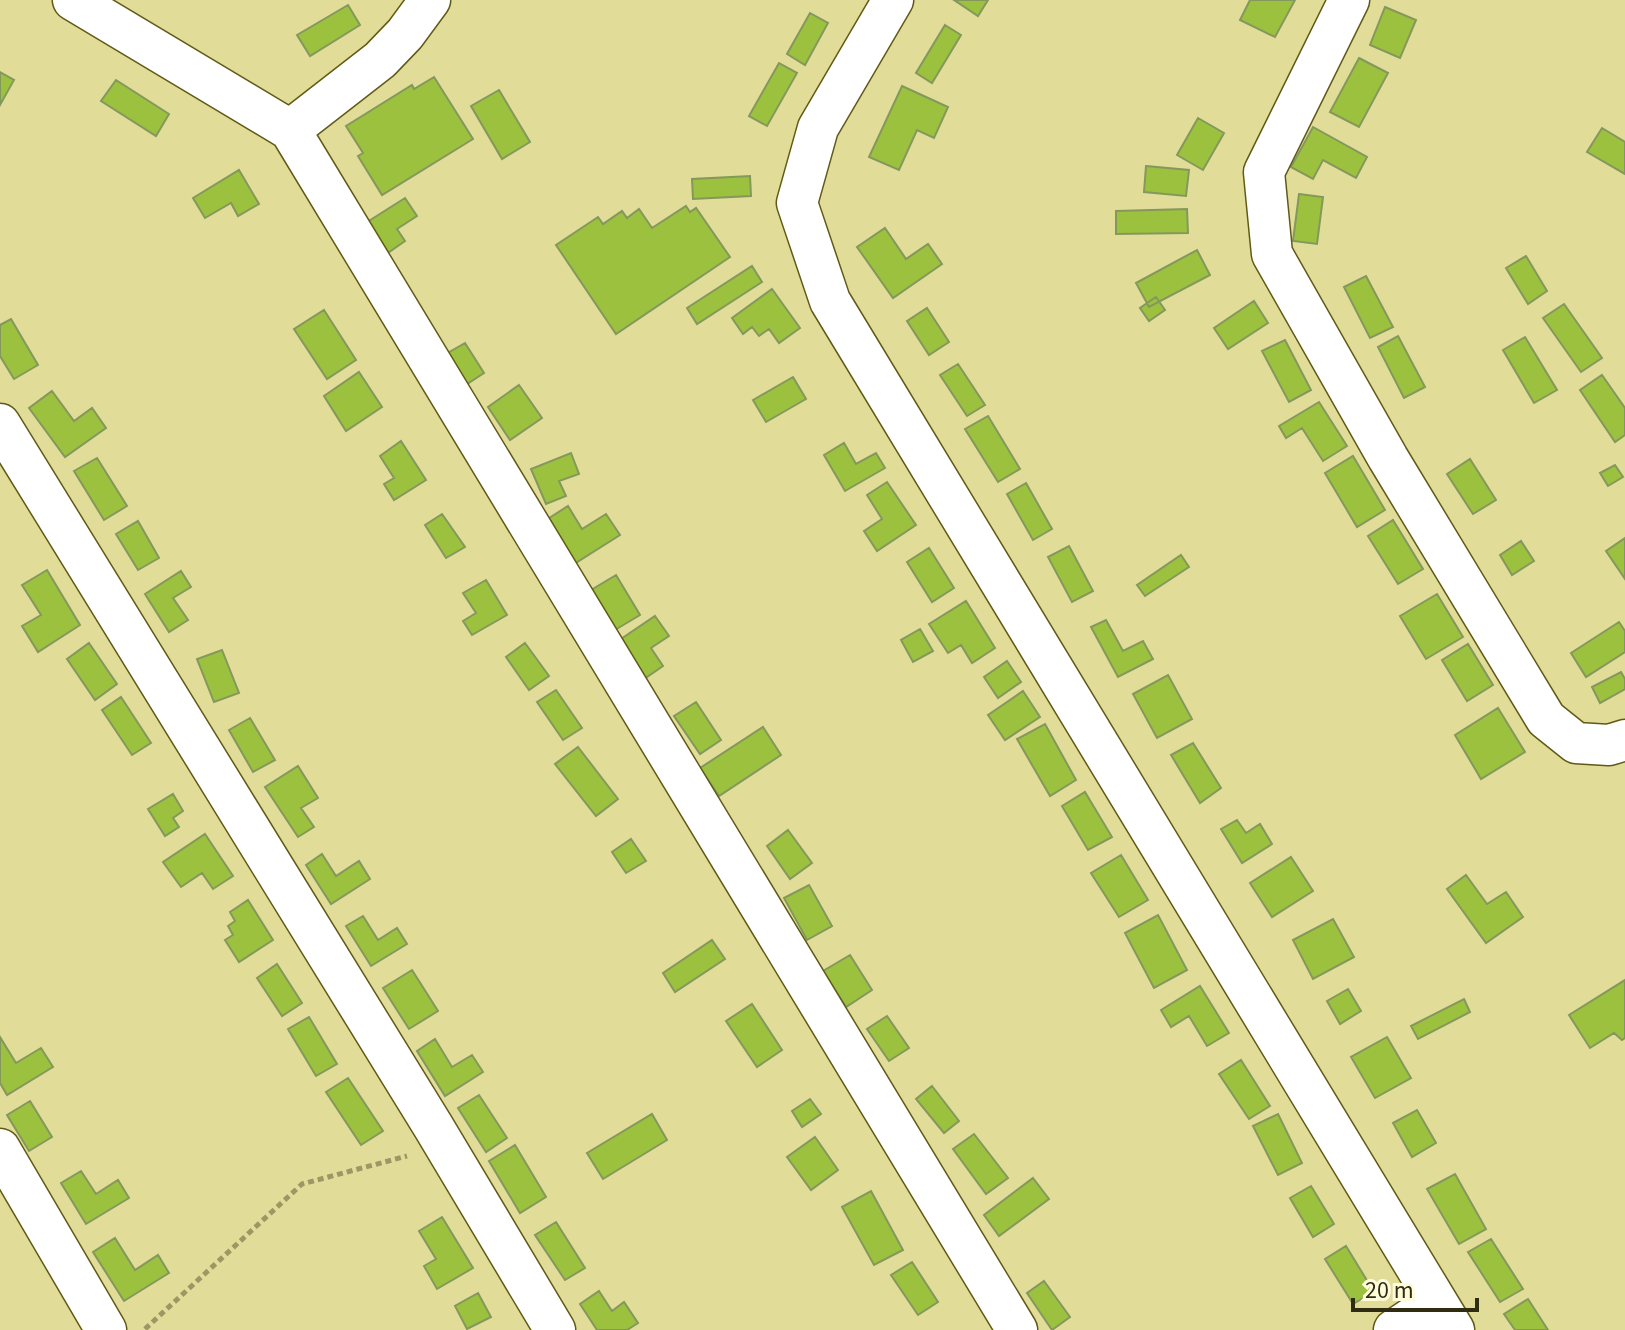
<svg xmlns="http://www.w3.org/2000/svg" width="1625" height="1330" font-family="'Source Sans 3',sans-serif">
  <style>
    .building { fill: #9cc13e; stroke: #84985c; stroke-width: 2 }
    .lines { fill: none; stroke-linecap: round; stroke-linejoin: round }
    .minor-casing { stroke: #615a17; stroke-width: 43 }
    .path { stroke: #9c9764; stroke-width: 5; stroke-dasharray: 6 4; stroke-linecap: butt }
    .minor { stroke: #fff; stroke-width: 40 }
  </style>
  <rect width="100%" height="100%" fill="#e2dc99"/>
  <path class="building" d="M954,0H988L978,16Z
    M1250,0H1295L1275,37L1240,20Z
    M348,5L360,25L310,56L297,35Z
    M1385,7L1416,20L1400,58L1370,45Z
    M810,13L828,23L805,65L787,54Z
    M945,25L961,35L932,83L916,73Z
    M1359,58L1388,73L1359,127L1330,112Z
    M779,63L797,73L767,126L749,116Z
    M0,72L14,80L0,105Z
    M434,77L473,139L382,195L358,156L363,153L346,126L412,85L414,89Z
    M116,80L169,114L156,136L101,101Z
    M902,86L948,107L934,138L917,130L899,170L869,157Z
    M499,90L530,142L502,159L471,106Z
    M1198,118L1224,133L1203,170L1177,155Z
    M1313,127L1367,157L1356,178L1323,160L1313,179L1291,167Z
    M1602,128L1625,142V174L1587,152Z
    M1146,166L1189,170L1186,196L1144,192Z
    M239,170L259,204L238,216L231,203L205,218L193,198Z
    M750,176L751,196L693,199L692,179Z
    M1299,194L1323,197L1317,244L1293,241Z
    M405,198L417,216L397,229L405,241L385,255L364,224Z
    M686,206L690,212L696,208L730,257L616,334L556,245L598,217L603,224L622,211L627,218L639,209L652,228Z
    M1187,209L1188,233L1116,234V211Z
    M885,228L906,259L928,244L942,264L893,298L857,247Z
    M1197,250L1210,275L1149,307L1136,283Z
    M1526,256L1547,291L1528,304L1506,268Z
    M752,266L762,282L697,324L687,308Z
    M1366,276L1393,327L1370,338L1344,287Z
    M772,289L800,328L779,343L769,329L759,336L752,327L743,334L732,318Z
    M1156,297L1165,310L1149,321L1140,308Z
    M1254,301L1268,323L1228,349L1214,328Z
    M1564,304L1602,358L1581,372L1543,318Z
    M927,308L949,342L929,355L907,321Z
    M324,310L356,360L327,379L294,329Z
    M11,319L38,365L14,379L0,356V325Z
    M1398,336L1425,387L1404,398L1378,347Z
    M1525,337L1557,390L1534,403L1503,350Z
    M1285,340L1311,390L1289,402L1262,351Z
    M465,343L484,373L464,386L444,355Z
    M958,364L985,405L967,416L940,375Z
    M359,372L382,407L346,431L324,396Z
    M1602,375L1625,408V435L1615,442L1580,390Z
    M793,377L806,399L766,422L753,400Z
    M519,385L542,418L510,440L488,407Z
    M52,391L74,421L92,408L106,428L65,457L29,408Z
    M1319,402L1347,446L1323,461L1302,428L1286,438L1279,426Z
    M988,416L1020,469L998,482L965,429Z
    M401,441L426,480L394,500L384,484L394,478L380,456Z
    M844,443L856,464L876,453L885,468L845,491L824,455Z
    M571,453L579,474L559,481L566,496L546,504L531,469Z
    M1353,456L1385,510L1357,527L1325,473Z
    M97,458L127,506L104,520L74,471Z
    M1470,459L1496,500L1473,514L1447,474Z
    M1615,465L1623,477L1608,486L1600,473Z
    M887,482L916,525L877,551L864,531L882,519L867,495Z
    M1026,483L1052,529L1033,540L1007,494Z
    M568,506L582,529L606,514L620,535L574,564L546,520Z
    M442,514L465,547L446,558L425,525Z
    M1393,520L1423,569L1398,584L1368,536Z
    M138,521L159,558L138,570L116,534Z
    M1625,538V579L1606,551Z
    M1521,541L1534,561L1512,575L1500,555Z
    M1069,546L1093,591L1072,602L1048,557Z
    M929,548L954,588L932,602L907,562Z
    M1181,555L1189,567L1145,596L1137,585Z
    M47,570L80,625L38,652L22,626L41,615L22,585Z
    M181,571L191,587L173,598L188,620L169,632L145,594Z
    M616,575L640,615L615,630L591,590Z
    M486,580L507,615L472,635L463,621L476,613L463,593Z
    M1437,594L1463,637L1426,659L1400,616Z
    M966,601L995,648L972,663L961,645L948,653L929,624Z
    M655,616L669,636L651,648L663,666L644,679L618,641Z
    M1106,620L1123,651L1143,641L1153,659L1118,677L1091,627Z
    M1619,622L1625,631V652L1586,677L1571,653Z
    M920,629L933,651L913,662L901,640Z
    M89,643L117,684L95,700L67,659Z
    M525,643L549,676L529,690L506,657Z
    M1468,644L1493,685L1467,701L1442,660Z
    M222,650L239,693L214,702L197,659Z
    M1007,661L1021,682L998,698L984,677Z
    M1621,672L1625,679V689L1600,703L1592,687Z
    M1168,675L1192,719L1157,738L1133,694Z
    M556,690L582,728L563,740L537,702Z
    M1023,691L1040,717L1005,740L988,715Z
    M121,697L151,743L132,755L102,710Z
    M696,702L721,740L700,754L674,716Z
    M1498,708L1525,752L1481,779L1455,735Z
    M250,718L275,760L253,772L229,730Z
    M1045,724L1076,780L1050,796L1017,739Z
    M763,727L781,755L719,796L700,768Z
    M1193,743L1221,788L1200,803L1171,755Z
    M578,747L618,799L596,816L555,764Z
    M298,766L318,798L301,808L314,827L298,837L265,787Z
    M1085,792L1112,837L1088,850L1062,806Z
    M173,794L183,811L173,818L179,827L165,836L148,809Z
    M1237,820L1246,833L1260,824L1272,844L1242,863L1221,829Z
    M788,830L812,863L790,879L767,846Z
    M205,834L233,876L213,889L202,873L181,887L163,862Z
    M631,839L646,861L626,873L612,852Z
    M322,854L336,876L359,861L370,879L331,904L306,865Z
    M1121,855L1148,900L1119,917L1091,873Z
    M1291,857L1313,891L1272,917L1250,883Z
    M1466,875L1487,904L1506,892L1523,917L1486,943L1447,889Z
    M809,885L832,926L807,940L784,898Z
    M248,900L273,940L239,962L225,940L233,935L228,926L235,921L230,912Z
    M1158,915L1187,970L1154,988L1125,933Z
    M363,916L378,940L397,928L407,944L371,966L346,926Z
    M1333,919L1354,957L1313,979L1293,940Z
    M712,940L725,959L675,992L663,973Z
    M850,955L872,990L846,1007L823,971Z
    M277,964L302,1003L282,1016L257,978Z
    M412,970L438,1011L409,1029L383,988Z
    M1625,980V1038L1622,1040L1614,1033L1590,1048L1569,1015Z
    M1200,986L1229,1033L1207,1046L1189,1016L1171,1027L1161,1010Z
    M1348,989L1361,1011L1340,1024L1327,1001Z
    M1464,999L1470,1012L1418,1039L1411,1026Z
    M752,1004L782,1050L757,1067L726,1021Z
    M887,1016L909,1048L889,1061L867,1029Z
    M309,1017L337,1064L316,1076L288,1029Z
    M0,1037L16,1063L41,1048L53,1067L7,1095L0,1083Z
    M1387,1037L1411,1078L1375,1098L1351,1057Z
    M435,1039L452,1067L472,1055L483,1072L445,1096L417,1051Z
    M1241,1060L1270,1106L1249,1119L1219,1074Z
    M348,1078L383,1131L361,1145L326,1092Z
    M932,1086L959,1121L944,1133L916,1099Z
    M479,1095L507,1138L486,1152L458,1108Z
    M810,1099L821,1114L802,1127L792,1111Z
    M30,1101L52,1137L29,1151L7,1115Z
    M1417,1110L1436,1143L1412,1157L1393,1123Z
    M652,1114L667,1140L603,1179L587,1153Z
    M1278,1114L1302,1163L1278,1175L1253,1126Z
    M974,1134L1008,1178L986,1194L953,1149Z
    M815,1137L838,1170L811,1190L787,1157Z
    M515,1145L546,1197L520,1213L489,1161Z
    M81,1171L96,1194L118,1180L129,1198L86,1224L61,1183Z
    M1455,1174L1486,1229L1459,1244L1427,1189Z
    M1033,1178L1049,1199L999,1236L984,1215Z
    M1311,1186L1334,1224L1313,1237L1290,1198Z
    M871,1191L903,1250L874,1265L842,1207Z
    M442,1217L473,1268L437,1289L424,1266L436,1259L419,1231Z
    M556,1222L585,1268L565,1280L535,1235Z
    M115,1238L135,1270L158,1255L169,1273L124,1301L93,1252Z
    M1491,1239L1523,1289L1500,1302L1468,1252Z
    M1346,1246L1374,1292L1353,1304L1325,1259Z
    M912,1262L938,1302L918,1315L891,1275Z
    M1044,1281L1070,1317L1052,1330L1027,1293Z
    M599,1291L612,1311L624,1302L638,1323L627,1330H597L580,1304Z
    M478,1293L491,1317L467,1329L455,1306Z
    M1528,1299L1548,1330H1515L1504,1314Z"/>
  <g class="lines">
    <g class="minor-casing">
      <path id="minor" d="M73,0L290,130L380,60L405,34L430,0
        M893,0L818,128L797,203L830,301L1454,1330
        M1349,0L1264,172L1272,254L1388,458L1546,719L1576,743L1609,745L1625,740
        M290,130L1017,1330
        M0,424L433,1126L555,1330
        M0,1149L106,1330
        M1394,1330L1436,1302"/>
    </g>
    <path class="path" d="M145,1329L302,1184L407,1156"/>
    <use href="#minor" class="minor"/>
  </g>
  <path d="M1353 1298v12h124v-12" fill="none" stroke="#2f2c11" stroke-width="4"/>
  <text x="1365" y="1298" font-size="24" fill="#2f2c11" stroke="#fefcdb" stroke-width="6" paint-order="stroke">20 m</text>
</svg>
